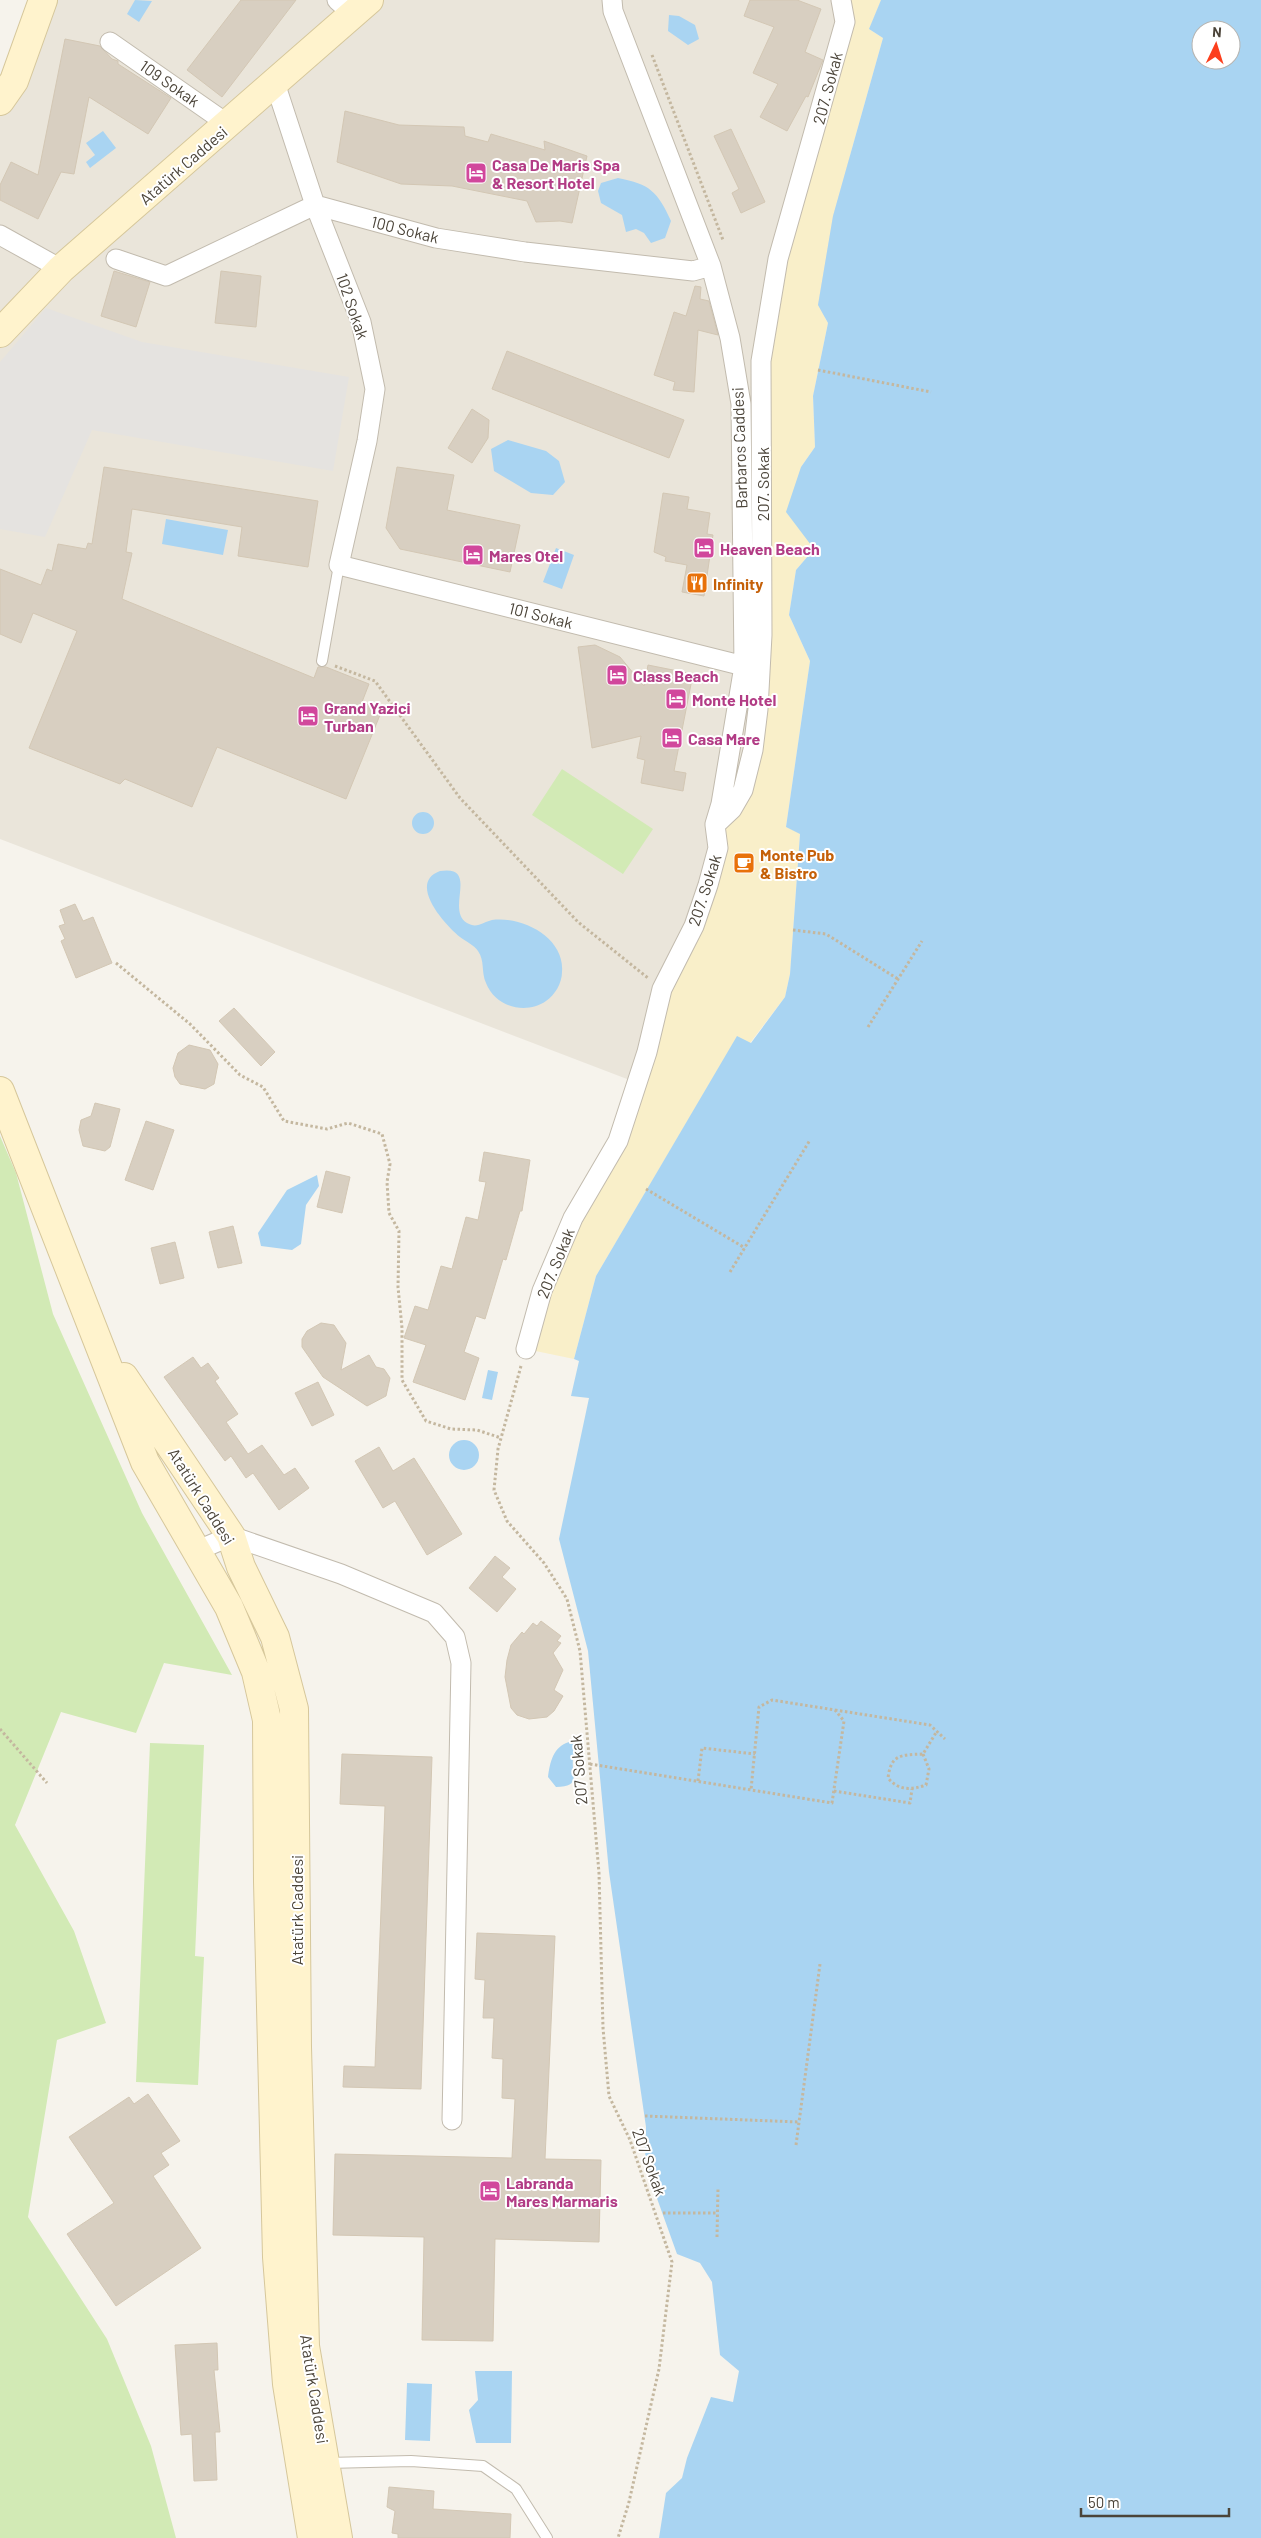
<svg xmlns="http://www.w3.org/2000/svg" width="1261" height="2538" font-family="Barlow,sans-serif">
  <style>
    .residential { fill: #eae5da }
    .green { fill: #d2eab5 }
    .sand { fill: #f9efc9 }
    .parking { fill: #e5e3e0 }
    .water { fill: #a9d4f2; fill-rule: evenodd }
    .building { fill: #d8cfc1; stroke: #d3c7b4 }
    .lines { fill: none; stroke-linecap: round; stroke-linejoin: round }
    .lane-casing { stroke: #c2bbae; stroke-width: 12 }
    .street-casing { stroke: #c2bbae; stroke-width: 21 }
    .secondary-casing { stroke: #d6c79b; stroke-width: 30 }
    .path { stroke: #c4b79f; stroke-width: 3; stroke-dasharray: 2.5 2.5; stroke-linecap: butt }
    .lane { stroke: #fff; stroke-width: 10 }
    .street { stroke: #fff; stroke-width: 19 }
    .secondary { stroke: #fff3cd; stroke-width: 28 }
    .labels { text-anchor: middle; dominant-baseline: central; stroke-width: 4; stroke-linejoin: round; paint-order: stroke }
    .street-label { font-size: 16px; fill: #4b4439; stroke: #fff }
    .hotel-label { font-size: 16px; font-weight: bold; fill: #b23c85; stroke: #fff; text-anchor: start }
    .food-label { font-size: 16px; font-weight: bold; fill: #c56008; stroke: #fff; text-anchor: start }
  </style>
  <rect width="100%" height="100%" fill="#f6f3ec"/>
  <path class="residential" d="M43,0H881L869,29L813,396L695,1105L0,839V101Z"/>
  <path class="green" d="M562,769L653,829L623,874L532,815Z
    M0,1136L16,1173L53,1314L142,1513L232,1675L164,1663L136,1733L61,1712L15,1825L74,1931L106,2023L57,2040L28,2217L107,2339L151,2446L176,2538H0Z
    M150,1743L204,1745L195,1956L204,1957L198,2085L136,2082Z"/>
  <path class="sand" d="M841,0H881L869,29L883,38L833,216L818,305L828,323L813,396L815,447L801,467L814,549L796,570L789,615L810,661L786,827L800,833L790,974L785,997L750,1043L737,1037L596,1276L574,1359L526,1349L542,1291L618,1141L753,750L761,361Z"/>
  <path class="parking" d="M46,308L142,342L349,377L333,471L92,430L45,537L0,529V362Z"/>
  <path class="water" d="M135,0L152,1L139,22L127,14Z
    M881,0H1261V2538H659L666,2493L682,2478L687,2458L711,2397L733,2402L739,2371L720,2355L712,2282L700,2263L677,2254L645,2165L646,2127L609,1872L588,1651L559,1539L589,1398L571,1396L579,1361L574,1359L596,1276L737,1036L751,1043L785,997L790,974L800,834L786,827L810,661L789,615L796,570L814,549L786,512L801,467L815,447L813,396L828,323L818,305L833,216L883,38L869,29ZM1201,30H1231V60H1201Z
    M669,15L679,16L695,25L699,39L688,45L668,31Z
    M103,131L116,148L90,168L86,162L95,155L86,143Z
    M618,178C650,184 658,192 671,221L665,238L651,243L644,233L636,229L626,232L622,215L601,203L598,191L601,183Z
    M508,440L546,451L559,461L565,482L553,495L531,493L494,471L491,449Z
    M166,519L228,530L223,555L162,544Z
    M556,548L574,555L562,589L543,582Z
    M412 823a11 11 0 1 1 22 0a11 11 0 1 1-22 0Z
    M440,871C480,865 445,910 467,923C477,929 483,922 492,920C523,916 565,938 562,972C562,983 555,995 546,1001C526,1015 495,1007 486,983C481,972 485,961 478,951C474,945 465,941 460,937C445,925 407,883 440,871Z
    M317,1175L319,1186L306,1205L301,1244L292,1250L261,1246L258,1233L287,1190Z
    M488,1370L498,1372L492,1400L482,1398Z
    M449 1455a15 15 0 1 1 30 0a15 15 0 1 1-30 0Z
    M569,1742L582,1746L584,1751L573,1759C571,1774 582,1787 556,1787L548,1777C550,1762 553,1747 569,1742Z
    M475,2371H512L511,2443H476L469,2410L478,2400Z
    M407,2383L432,2384L430,2441L405,2440Z"/>
  <path class="building" d="M241,0H296L222,97L187,70Z
    M750,0H797L821,9L805,52L823,60L808,97L806,96L787,131L760,117L778,84L753,73L774,27L744,16Z
    M65,39L100,46L112,59L118,61V64L171,98L148,134L89,97L74,174L61,172L38,219L0,200V185L11,162L38,175Z
    M345,111L399,125L464,127L465,136L488,142L491,134L545,150L544,141L587,156L572,223L560,221L536,222L527,201L452,186L401,184L337,162Z
    M731,129L765,202L741,213L732,193L739,189L714,136Z
    M114,271L150,282L136,327L101,316Z
    M221,271L261,276L256,327L215,323Z
    M695,286L701,287L700,299L709,301L718,335L698,330L694,392L673,390L675,382L654,375L674,312L686,316Z
    M507,351L684,420L669,458L492,389Z
    M472,409L489,420L488,438L472,463L448,448Z
    M104,467L318,501L308,567L238,556L242,527L132,509L126,552L132,553L122,599L314,678L318,667H326L369,684L362,702L382,710L346,799L217,747L192,807L125,779L120,784L29,748L77,631L33,613L21,643L0,634V569L41,585L47,569L52,571L58,544L86,549L88,543L92,544Z
    M397,467L454,475L447,510L520,525L510,572L400,549L386,528Z
    M663,493L689,497L687,509L710,513L707,534L713,535L704,596L682,592L687,565L665,561L666,557L654,552Z
    M595,645L620,657L644,686L648,665L693,674L674,771L686,773L683,791L641,783L645,760L637,758L641,736L592,748L578,647Z
    M75,904L83,921L93,917L112,963L76,978L61,941L65,939L59,926L65,924L60,910Z
    M234,1008L275,1052L261,1066L219,1021Z
    M189,1045L210,1050L218,1064L214,1084L205,1089L180,1084L175,1077L173,1068L178,1053Z
    M95,1103L120,1109L110,1147L105,1151L83,1146L79,1130L81,1120L91,1116Z
    M146,1121L174,1130L153,1190L125,1180Z
    M484,1152L530,1160L522,1211H520L506,1260L503,1259L485,1319L476,1316L464,1352L479,1358L465,1400L413,1382L426,1345L404,1338L415,1306L428,1310L441,1266L452,1269L466,1217L478,1220L486,1182L479,1181Z
    M326,1171L350,1177L342,1213L317,1207Z
    M233,1226L242,1263L218,1268L209,1232Z
    M175,1242L184,1278L160,1284L151,1248Z
    M321,1323L334,1325L346,1343L341,1370L369,1355L376,1367L384,1369L390,1378L386,1396L367,1406L323,1377L302,1347V1339L307,1331Z
    M193,1357L201,1368L208,1363L219,1378L215,1381L238,1414L226,1422L248,1454L262,1445L284,1475L295,1468L309,1488L279,1510L253,1473L246,1478L231,1456L225,1461L164,1377Z
    M318,1382L334,1415L312,1426L295,1393Z
    M379,1447L393,1471L414,1458L462,1534L427,1555L395,1501L383,1508L355,1461Z
    M495,1556L510,1568L502,1577L516,1589L497,1612L469,1588Z
    M541,1621L561,1636L557,1641L561,1643L553,1653L563,1670L554,1690L563,1696L554,1711L547,1717L529,1719L517,1715L511,1708L505,1677L507,1660L511,1645L522,1632L524,1634L533,1623L537,1626Z
    M342,1754L432,1757L421,2089L343,2087L344,2066L375,2067L385,1806L340,1804Z
    M477,1933L555,1936L545,2159L601,2160L599,2242L495,2239L493,2341L422,2340L424,2237L333,2235L335,2154L512,2158L515,2099L502,2098L503,2059L492,2058L494,2018H483L485,1980L475,1979Z
    M148,2094L180,2141L161,2153L169,2165L153,2176L201,2248L116,2306L67,2234L114,2203L69,2137L129,2097L134,2104Z
    M217,2343L218,2370H214L220,2432H215L217,2480L194,2481L192,2434L181,2435L175,2345Z
    M389,2487L434,2491L433,2509L511,2514L510,2538H398V2534L392,2533L395,2511L387,2507Z"/>
  <g class="lines">
    <g class="lane-casing">
      <path id="lane" d="M322,661L339,565
        M327,2463L411,2461L483,2466L516,2489L547,2538"/>
    </g>
    <g class="street-casing">
      <path id="street" d="M337,0L353,14
        M612,0L613,11L711,266L730,338L741,404L744,666L721,804L715,824
        M110,42L229,125
        M275,83L315,205L361,322L375,389L367,441L339,565L744,666
        M0,235L61,269
        M116,259L166,276L315,205L436,238L525,252L693,271L711,266
        M526,1349L542,1291L573,1218L618,1141L647,1052L662,989L694,926L708,885L718,848L715,825L732,809L743,790L753,750L758,709L762,635L761,361L778,259L845,22L841,0
        M196,1551L231,1536L341,1574L434,1613L455,1637L461,1663L452,2120"/>
    </g>
    <g class="secondary-casing">
      <path id="secondary" d="M0,101L14,81L43,0
        M0,333L61,269L369,0
        M0,1091L145,1462L229,1607L256,1672L267,1720L268,1882L277,2257L287,2384L312,2538
        M124,1377L231,1536L241,1567L275,1637L294,1709L297,2047L305,2346L338,2538"/>
    </g>
    <path class="path" d="M652,55L723,240
      M818,370L931,392
      M335,666L375,681L460,798L578,922L648,978
      M793,930L826,934L898,979
      M116,963L190,1024L240,1075L263,1087L284,1121L327,1129L348,1123L382,1134L390,1164L387,1182L389,1213L399,1231L398,1287L402,1328V1380L426,1421L451,1429L477,1430L501,1438
      M868,1027L922,941
      M646,1189L745,1248
      M730,1272L810,1140
      M521,1366L498,1449L494,1490L507,1521L544,1563L567,1599L580,1651L599,1873L603,2028L609,2096L630,2140L672,2262L659,2369L629,2502L618,2538
      M835,1710L930,1725L945,1739
      M0,1729L47,1783
      M923,1754L929,1769L926,1785C911,1790 899,1791 888,1778C891,1754 901,1755 923,1754L937,1731
      M590,1764L832,1803L844,1721L835,1710L772,1700L759,1707L751,1790
      M698,1781L702,1748L755,1754
      M834,1791L910,1803L912,1789
      M645,2116L799,2122
      M796,2145L820,1964
      M663,2213H718
      M717,2237L718,2188"/>
    <use href="#lane" class="lane"/>
    <use href="#street" class="street"/>
    <use href="#secondary" class="secondary"/>
  </g>
  <defs>
    <g id="hotel-square" transform="scale(1.125)"><rect x="-9" y="-9" width="18" height="18" rx="4" fill="#d1479c" stroke="#fff"/><path d="M-6-4.5h1.5V1H6V5H4.5V3h-9V5H-6ZM-4 0a1.8 1.8 0 1 1 3.6 0ZM.5 0V-2.5h3Q6-2.5 6 0Z" fill="#fff"/></g>
    <g id="restaurant-square" transform="scale(1.125)"><rect x="-9" y="-9" width="18" height="18" rx="4" fill="#e8710a" stroke="#fff"/><path d="M-5-6h1v4h1v-4h1v4h1v-4h1v5L-1.5 .5V6h-2V.5L-5-1ZM5-6V6H3V1.5H1.5Q1.5-4 5-6Z" fill="#fff"/></g>
    <g id="cafe-square" transform="scale(1.125)"><rect x="-9" y="-9" width="18" height="18" rx="4" fill="#e8710a" stroke="#fff"/><path d="M-5.5-4.5H6V0H3Q3 3.5 0 3.5H-2.5Q-5.5 3.5-5.5 0ZM3-3.2v2h1.7v-2ZM-6 4.5H4V6H-6Z" fill="#fff"/></g>
  </defs>
  <g fill-rule="evenodd">
    <use href="#hotel-square" x="476" y="173"/>
    <use href="#hotel-square" x="704" y="548"/>
    <use href="#hotel-square" x="473" y="555"/>
    <use href="#restaurant-square" x="697" y="583"/>
    <use href="#hotel-square" x="617" y="675"/>
    <use href="#hotel-square" x="676" y="699"/>
    <use href="#hotel-square" x="308" y="716"/>
    <use href="#hotel-square" x="672" y="738"/>
    <use href="#cafe-square" x="744" y="863"/>
    <use href="#hotel-square" x="490" y="2191"/>
  </g>
  <g class="labels">
    <g class="street-label">
      <text transform="translate(170 83) rotate(35)">109 Sokak</text>
      <text transform="translate(827 88) rotate(-75)">207. Sokak</text>
      <text transform="translate(183 165) rotate(-41)">Atatürk Caddesi</text>
      <text transform="translate(405 229) rotate(14)">100 Sokak</text>
      <text transform="translate(353 306) rotate(71)">102 Sokak</text>
      <text transform="translate(739 448) rotate(-92)">Barbaros Caddesi</text>
      <text transform="translate(762 484) rotate(-90)">207. Sokak</text>
      <text transform="translate(541 615) rotate(14)">101 Sokak</text>
      <text transform="translate(704 890) rotate(-72)">207. Sokak</text>
      <text transform="translate(555 1263) rotate(-68)">207. Sokak</text>
      <text transform="translate(202 1496) rotate(58)">Atatürk Caddesi</text>
      <text transform="translate(578 1770) rotate(-95)">207 Sokak</text>
      <text transform="translate(296 1910) rotate(-90)">Atatürk Caddesi</text>
      <text transform="translate(650 2162) rotate(70)">207 Sokak</text>
      <text transform="translate(315 2389) rotate(81)">Atatürk Caddesi</text>
    </g>
    <g class="hotel-label">
      <text x="492" y="164">Casa De Maris Spa<tspan x="492" dy="18">&amp; Resort Hotel</tspan></text>
      <text x="720" y="548">Heaven Beach</text>
      <text x="489" y="555">Mares Otel</text>
      <text x="633" y="675">Class Beach</text>
      <text x="692" y="699">Monte Hotel</text>
      <text x="324" y="707">Grand Yazici<tspan x="324" dy="18">Turban</tspan></text>
      <text x="688" y="738">Casa Mare</text>
      <text x="506" y="2182">Labranda<tspan x="506" dy="18">Mares Marmaris</tspan></text>
    </g>
    <g class="food-label">
      <text x="713" y="583">Infinity</text>
      <text x="760" y="854">Monte Pub<tspan x="760" dy="18">&amp; Bistro</tspan></text>
    </g>
  </g>
  <g transform="translate(1216 45) rotate(4)"><circle r="24" fill="#ffffff" stroke="#b7b4b0"/>
  <path d="M0-4L9 19L0 12L-9 19Z" fill="#fc3f1d"/>
  <text y="-8" font-size="14" font-weight="bold" text-anchor="middle" fill="#4b4439">N</text>
  </g>
  <path d="M1081 2508v8h148v-8" fill="none" stroke="#4b4439" stroke-width="2.5"/>
  <text x="1088" y="2508" font-size="15" fill="#4b4439" stroke="#ffffff" stroke-width="4" paint-order="stroke">50 m</text>
</svg>
